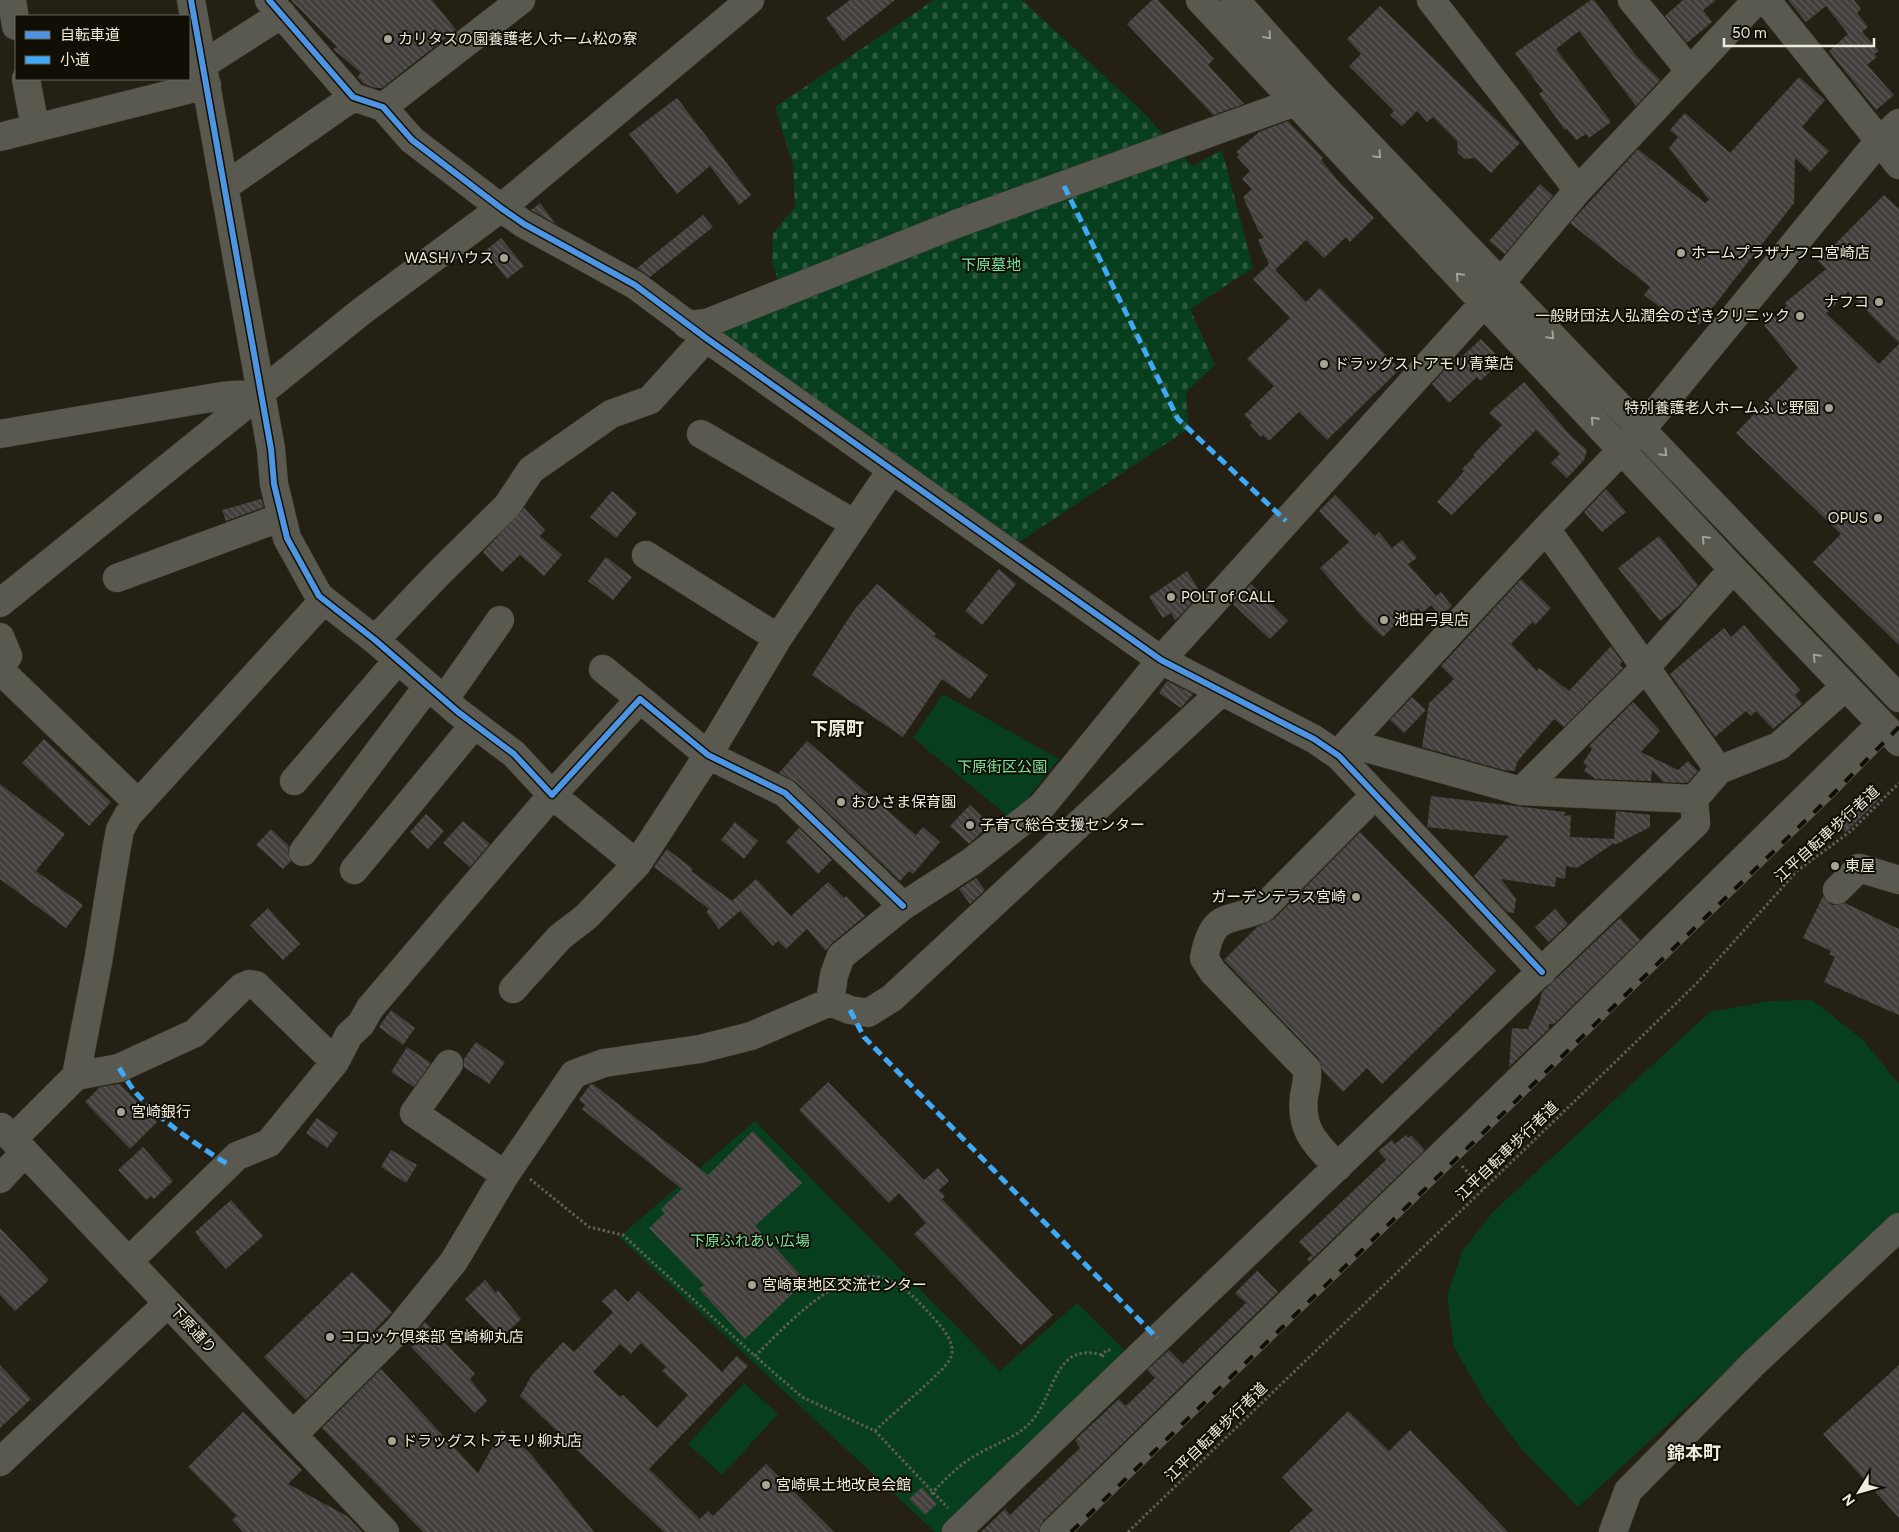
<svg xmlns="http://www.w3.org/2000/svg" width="1899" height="1532" font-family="Figtree,'Noto Sans JP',sans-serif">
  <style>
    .cemetery { fill: url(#cemetery-stones) }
    .green { fill: #073e1e }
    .building { fill: url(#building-back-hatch); fill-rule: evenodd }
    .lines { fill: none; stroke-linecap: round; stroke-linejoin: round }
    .minor-casing { stroke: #3e3c31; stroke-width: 29 }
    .path { stroke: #5e5c54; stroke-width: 3; stroke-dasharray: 2.5 2.5; stroke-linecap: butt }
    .minor { stroke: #5a5950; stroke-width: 28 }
    .rail-casing { stroke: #5b5a50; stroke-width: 5.5 }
    .rail { stroke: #100e05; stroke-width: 4; stroke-dasharray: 11; stroke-linecap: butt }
    .quiet { stroke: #3fa9f5; stroke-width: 5; stroke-dasharray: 10 5; stroke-linecap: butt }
    .cycleway-casing { stroke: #100e05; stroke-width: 9 }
    .cycleway { stroke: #4d94e3; stroke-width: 6 }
    .oneway { stroke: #a4a296 }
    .poi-dot { fill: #a7a496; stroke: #100e05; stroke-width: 2 }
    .labels { text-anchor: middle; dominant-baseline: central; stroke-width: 4; stroke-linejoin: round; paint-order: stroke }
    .poi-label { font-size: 15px; fill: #edebdc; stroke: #100e05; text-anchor: start }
    .park-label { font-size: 15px; fill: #7ce29b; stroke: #100e05 }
    .street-label { font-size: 15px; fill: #edebdc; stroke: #100e05 }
    .quarter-label { font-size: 18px; font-weight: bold; fill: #edebdc; stroke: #100e05 }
  </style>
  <defs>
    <pattern id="cemetery-stones" width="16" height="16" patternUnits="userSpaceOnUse" patternTransform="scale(1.25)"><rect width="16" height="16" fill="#073e1e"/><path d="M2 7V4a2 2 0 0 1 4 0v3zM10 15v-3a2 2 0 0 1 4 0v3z" fill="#2b5a3e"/></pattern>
    <pattern id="building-back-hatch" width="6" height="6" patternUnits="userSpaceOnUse" patternTransform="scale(1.25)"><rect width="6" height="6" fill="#433f3d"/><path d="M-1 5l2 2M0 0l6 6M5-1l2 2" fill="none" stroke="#5e5b58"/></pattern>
  </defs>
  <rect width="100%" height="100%" fill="#242114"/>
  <path class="cemetery" d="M934,0H1022L1142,111L1192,166L1222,150L1253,268L1190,309L1215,365L1186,392L1188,429L1009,549L704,335L789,306L772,264L773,233L795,207L793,165L775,107Z"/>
  <path class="green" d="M943,694L1059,759L1020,808L1009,817L913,738Z
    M1812,1000L1863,1040L1899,1084V1212L1578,1507L1525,1453L1487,1404L1454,1347L1447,1295L1463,1250L1494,1211L1710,1012L1769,1001Z
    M755,1121L1000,1371L1077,1303L1127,1353L942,1532H935L619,1237Z
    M744,1383L778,1414L722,1475L688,1444Z"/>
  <path class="building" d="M291,0H432L456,30L382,88H375L364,84L357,77L361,73L333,49L337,47Z
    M850,0H895L843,41L826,18Z
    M1152,0H1158L1214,59L1208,65L1244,104L1213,115L1127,24Z
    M1591,0H1594L1637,57L1660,80L1636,106L1579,31L1556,49L1611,122L1589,138L1586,134L1576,140L1567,129L1565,130L1539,94L1543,91L1515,53Z
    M1683,0H1716L1703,10L1712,22L1687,43L1665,16Z
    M1788,0H1854L1861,9L1857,13L1868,27L1862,32L1879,51L1874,54L1877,57L1867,65L1894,95L1876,110L1829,51L1848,34L1826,6L1806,22Z
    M1380,6L1520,143L1491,173L1475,158L1465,159L1458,153L1457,141L1433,117L1427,122L1417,111L1402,126L1390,115L1394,111L1349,66L1361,54L1347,39Z
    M1799,77L1825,100L1802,127L1829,151L1810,172L1795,158L1794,203L1699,325L1684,313L1678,321L1644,295L1650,287L1570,223L1638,149L1705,203L1709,200L1669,148L1678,137L1670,130L1685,113L1730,153Z
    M677,98L751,195L739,205L710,166L677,194L629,134Z
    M1288,121L1323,158L1321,160L1340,183L1374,218L1350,242L1346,237L1324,258L1306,240L1275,270L1306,302L1320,288L1400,369L1327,440L1299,412L1269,441L1263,435L1261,437L1250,425L1252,423L1244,415L1274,386L1247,359L1290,318L1253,279L1269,264L1258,240L1264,237L1258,230L1243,197L1252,189L1242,179L1250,171L1237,157L1239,154L1236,152L1259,132Z
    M1540,184L1553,196L1505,254L1489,241Z
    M1884,195L1899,209V343L1848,292L1826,313L1879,364L1899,344V645L1813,562L1841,534L1736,433L1798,368L1764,325L1787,306L1785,303L1826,269L1818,261Z
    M540,203L556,224L531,210Z
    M703,215L713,227L650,277L637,268Z
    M501,238L524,266L507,279L485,251Z
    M1481,339L1502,361L1480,381L1477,377L1449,403L1432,384L1454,359L1456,362Z
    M1524,382L1571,436L1587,450L1584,460L1567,478L1551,463L1560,454L1536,430L1452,515L1437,502L1464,471L1462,469L1475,456L1473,455L1502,425L1489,413Z
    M1606,489L1626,512L1602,532L1584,512Z
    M612,491L637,513L616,538L590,517Z
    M1335,495L1375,536L1379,532L1392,548L1402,540L1417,558L1408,564L1436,596L1441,592L1452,606L1440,616L1431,605L1422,613L1418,608L1413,613L1410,609L1383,637L1364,619L1320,568L1349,542L1319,511Z
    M261,499L264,507L226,521L222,510Z
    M524,508L545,530L540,536L562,555L544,576L520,555L502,572L483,552Z
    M1659,536L1698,585L1679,606L1660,621L1618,568Z
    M606,557L632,577L613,600L588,581Z
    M999,569L1016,584L982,625L965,611Z
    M1187,571L1201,593L1178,618L1175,620L1171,613L1163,618L1149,597Z
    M1521,579L1551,608L1535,625L1532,622L1511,644L1537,671L1539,668L1569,691L1611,646L1622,662L1620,665L1623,668L1564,727L1554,719L1517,762L1515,771L1503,770L1422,747L1429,703L1454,679L1441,666Z
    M877,584L936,634L934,636L988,675L970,699L942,679L903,737L812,675L854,610Z
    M1251,584L1288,621L1270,639L1233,604Z
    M1744,625L1800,690L1795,695L1802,704L1773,729L1756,711L1751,716L1746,711L1715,737L1670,674L1724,628L1731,637Z
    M1167,681L1193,694L1181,708L1159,693Z
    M1412,697L1426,710L1404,733L1390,720Z
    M1633,702L1660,731L1641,752L1678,770L1688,761L1698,771L1687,783L1663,782L1652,770L1651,781L1596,779L1584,771L1587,766L1583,763L1592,749L1589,746Z
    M44,739L111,802L89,826L22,763Z
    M807,741L916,835L923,827L940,842L913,874L909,871L900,881L796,782L779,773Z
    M0,784L65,834L36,871L83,905L66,928L0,879Z
    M1868,787L1880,798L1846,832L1836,823Z
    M1431,796L1565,812L1564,816L1571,815L1570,837L1614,839L1616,811L1650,815V827L1617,844H1614V843L1577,868L1566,866L1565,879L1556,877L1555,887L1501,879L1516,899L1514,913L1507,912L1474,876L1509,836L1427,827Z
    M970,805L990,824L969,844L950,826Z
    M426,814L444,831L428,849L410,832Z
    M463,821L490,844L470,867L443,843Z
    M735,822L758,841L744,859L721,840Z
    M799,828L832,860L818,874L786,842Z
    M271,829L289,846L288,851L291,861L283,869L256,845Z
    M1360,832L1496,971L1382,1084L1367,1068L1343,1092L1323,1071L1318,1058L1224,960L1257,927L1274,919Z
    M667,849L693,869L691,871L732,901L756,879L791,916L828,882L844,898L846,896L865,916L831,944L826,951L807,929L786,949L778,941L773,946L740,911L719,929L706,912L709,909L654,867Z
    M976,878L985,890L970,904L959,889Z
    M1823,896L1832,905L1845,903L1899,929V1015L1824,982L1835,957L1829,954L1831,951L1803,938Z
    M268,908L300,944L283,960L250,925Z
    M1555,909L1568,924L1549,942L1535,927Z
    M1620,918L1640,940L1554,1024H1549V1029L1509,1067L1512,1028L1528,1029L1540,1002L1542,992Z
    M391,1010L415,1028L403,1045L379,1027Z
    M476,1042L505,1062L489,1084L464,1067V1059Z
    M407,1047L431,1063L414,1087L391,1072Z
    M828,1082L924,1180L938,1168L949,1181L939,1190L945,1196L942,1199L1053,1315L1021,1345L914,1234L926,1223L899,1193L889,1203L799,1110Z
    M120,1084L157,1122L130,1149L85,1102L100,1087Z
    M591,1084H593L708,1175L753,1131L802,1183L755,1226L806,1281L745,1339L699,1289L704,1285L649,1228L665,1213L661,1209L682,1189L582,1109L585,1105L579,1100Z
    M317,1118L338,1133L327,1148L306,1133Z
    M1406,1135L1408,1138L1411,1135L1425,1150L1309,1262L1307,1259L1312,1255L1299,1242L1386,1160L1378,1151L1392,1140L1395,1144Z
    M143,1147L173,1181L154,1199L151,1196L146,1200L118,1170Z
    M391,1150L417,1165L406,1183L381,1167Z
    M231,1200L263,1236L226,1269L199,1239L200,1238L195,1232Z
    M0,1228L49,1280L15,1311L0,1295Z
    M1257,1271L1278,1292L1043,1521L1039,1532H981L1005,1509L1010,1515L1080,1448L1075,1440L1119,1399L1126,1406L1155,1378L1147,1370L1169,1350L1183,1364L1246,1303L1235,1293Z
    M352,1272L392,1312L306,1400L264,1357Z
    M485,1280L496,1293L498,1290L521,1319L502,1337L465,1299Z
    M615,1289L628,1302L638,1291L722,1372L737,1356L748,1366L649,1469L700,1519L708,1511L713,1516L766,1464L834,1532H664L520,1396L532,1375L563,1342L574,1352L613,1312L602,1301ZM641,1343L666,1367L662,1371L688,1395L657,1428L623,1395L620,1397L593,1372L620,1344L631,1354Z
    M425,1322L475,1374L470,1379L487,1401L475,1413L411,1347L415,1344L411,1339Z
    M0,1365L31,1399L0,1428Z
    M1899,1365V1518L1823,1434Z
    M381,1369L478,1473L502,1430L530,1453L594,1532H423L322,1428Z
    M1348,1411L1389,1451L1410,1430L1508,1532H1289L1313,1510L1282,1477Z
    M243,1412L302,1470L288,1484L347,1516L362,1532H243L232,1520L237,1516L188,1467Z
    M922,1487L937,1504L925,1515L909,1499Z"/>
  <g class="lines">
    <g class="minor-casing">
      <path id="minor" d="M12,0L16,26
        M191,0L271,449L274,484L287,538L319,596L375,640L458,712L514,754L552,795L640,699L708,755L785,793L903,906
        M269,0L353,97L383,107L412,140L501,208L524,224L635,285L706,338L1161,660L1314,739L1339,756L1542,972
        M1200,0L1733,569L1899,742
        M1235,0L1318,92L1899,698
        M1431,0L1578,190
        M1632,0L1690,71
        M1766,0L1899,165
        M204,64L282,14
        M26,79L35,127
        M383,107L521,0
        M0,137L207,85
        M224,187L353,97
        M687,325L707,323L956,224L1295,102
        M0,434L222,396L260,393
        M701,434L855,524
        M1546,529L1719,770
        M646,555L778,638
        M117,578L282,517
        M0,603L362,311L501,208L750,0
        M0,637L8,656L0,668
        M375,640L438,574L507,506L531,470L611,414L650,400L706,338
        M603,669L640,699
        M0,670L137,802
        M444,700L500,620
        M1348,743L1521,791L1694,799
        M1339,756L1348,743L1546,529L1641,430L1879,141L1899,123
        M294,781L398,660
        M1521,791L1646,667L1733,569
        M303,852L428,686
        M354,870L474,725
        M1837,890L1859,868L1899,880
        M513,989L560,937L586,917L637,864L708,755L778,638L892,469
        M830,1002L834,975L841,956L903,906L971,862L1042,806L1161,660L1484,303L1578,190L1757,0
        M449,1064L414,1113L505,1175
        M76,1076L98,962L117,846L120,830L128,815L324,600
        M1,1127L385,1532
        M13,1139L76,1076L119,1068L195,1033L242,987L249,984L256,985L335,1062L349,1035L361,1024L370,1008L552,795L637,864
        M1338,1167C1316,1144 1300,1131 1304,1096C1306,1086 1308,1079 1307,1069L1213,972L1204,958C1213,911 1227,923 1263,908L1375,795
        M0,1179L25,1152
        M129,1261L237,1156L269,1143L335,1062
        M293,1435L398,1330L454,1261L505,1175L574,1074L604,1063L700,1049L751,1036L830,1002L850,1010L868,1013L892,998L1221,692
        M0,1462L168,1303
        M956,1532L1696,823L1694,799L1719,770L1779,746L1845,687
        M1054,1532L1560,1040L1881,724
        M1613,1532L1628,1491L1755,1362L1899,1227"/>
    </g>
    <path class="path" d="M1462,1166L1483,1189
      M530,1179L589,1227L623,1235L755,1356
      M1102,1357L1106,1350H1113
      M875,1431C889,1416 947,1370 951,1357C957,1342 939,1324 930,1314C917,1300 902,1283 883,1278C840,1265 783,1329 755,1356L802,1397L875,1431L948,1508
      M931,1494C946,1479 959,1464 978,1454C996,1443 1014,1439 1030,1423C1056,1396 1053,1341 1102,1355
      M1128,1532L1696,984L1797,871L1851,831L1899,783"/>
    <use href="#minor" class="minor"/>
    <g class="rail-casing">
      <path id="rail" d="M1071,1532L1834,793L1899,727"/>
    </g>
    <use href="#rail" class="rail"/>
    <path class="quiet" d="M1064,186L1178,419L1286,521
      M850,1010L864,1037L1157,1338
      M119,1068C125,1077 130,1086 137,1094C162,1122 197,1145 229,1165"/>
    <g class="cycleway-casing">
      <path id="cycleway" d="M191,0L271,449L274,484L287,538L319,596L375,640L458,712L514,754L552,795L640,699L708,755L785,793L903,906
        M269,0L353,97L383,107L412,140L501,208L524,224L635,285L706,338L1161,660L1314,739L1339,756L1542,972"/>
    </g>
    <use href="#cycleway" class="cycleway"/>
  </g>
  <defs><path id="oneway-chevron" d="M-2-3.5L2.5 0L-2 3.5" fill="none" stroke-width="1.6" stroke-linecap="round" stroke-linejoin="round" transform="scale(1.25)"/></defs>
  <g class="oneway">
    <use href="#oneway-chevron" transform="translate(1268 36) rotate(48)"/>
    <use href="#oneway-chevron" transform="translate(1378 155) rotate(46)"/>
    <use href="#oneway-chevron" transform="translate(1459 276) rotate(-133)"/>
    <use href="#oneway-chevron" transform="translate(1551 336) rotate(46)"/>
    <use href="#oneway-chevron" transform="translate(1594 420) rotate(-133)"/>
    <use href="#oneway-chevron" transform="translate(1664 453) rotate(46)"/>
    <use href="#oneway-chevron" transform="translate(1705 539) rotate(-133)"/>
    <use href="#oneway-chevron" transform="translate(1816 657) rotate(-133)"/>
  </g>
  <g class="poi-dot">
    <circle cx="388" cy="39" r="5"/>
    <circle cx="1681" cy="253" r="5"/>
    <circle cx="504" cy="258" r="5"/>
    <circle cx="1879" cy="302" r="5"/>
    <circle cx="1800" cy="316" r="5"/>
    <circle cx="1324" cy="364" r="5"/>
    <circle cx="1829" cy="408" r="5"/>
    <circle cx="1878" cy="518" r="5"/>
    <circle cx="1171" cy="597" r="5"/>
    <circle cx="1384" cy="620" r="5"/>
    <circle cx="841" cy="802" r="5"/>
    <circle cx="970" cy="825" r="5"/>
    <circle cx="1835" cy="866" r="5"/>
    <circle cx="1356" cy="897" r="5"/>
    <circle cx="121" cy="1112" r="5"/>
    <circle cx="752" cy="1285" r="5"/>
    <circle cx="330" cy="1337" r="5"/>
    <circle cx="392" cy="1441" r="5"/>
    <circle cx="766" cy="1485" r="5"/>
  </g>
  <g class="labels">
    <g class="poi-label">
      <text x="398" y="39">カリタスの園養護老人ホーム松の寮</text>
      <text x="1691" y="253">ホームプラザナフコ宮崎店</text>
      <text x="494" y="258" text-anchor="end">WASHハウス</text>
      <text x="1869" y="302" text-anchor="end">ナフコ</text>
      <text x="1790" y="316" text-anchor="end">一般財団法人弘潤会のざきクリニック</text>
      <text x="1334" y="364">ドラッグストアモリ青葉店</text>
      <text x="1819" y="408" text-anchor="end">特別養護老人ホームふじ野園</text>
      <text x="1868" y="518" text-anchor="end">OPUS</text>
      <text x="1181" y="597">POLT of CALL</text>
      <text x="1394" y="620">池田弓具店</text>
      <text x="851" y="802">おひさま保育園</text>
      <text x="980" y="825">子育て総合支援センター</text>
      <text x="1845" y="866">東屋</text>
      <text x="1346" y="897" text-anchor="end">ガーデンテラス宮崎</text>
      <text x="131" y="1112">宮崎銀行</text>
      <text x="762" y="1285">宮崎東地区交流センター</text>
      <text x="340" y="1337">コロッケ倶楽部 宮崎柳丸店</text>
      <text x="402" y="1441">ドラッグストアモリ柳丸店</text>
      <text x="776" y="1485">宮崎県土地改良会館</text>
    </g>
    <g class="park-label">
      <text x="991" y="265">下原墓地</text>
      <text x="1002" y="767">下原街区公園</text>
      <text x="750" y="1241">下原ふれあい広場</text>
    </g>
    <g class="street-label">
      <text transform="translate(1827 834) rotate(-42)">江平自転車歩行者道</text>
      <text transform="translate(1507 1151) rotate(-44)">江平自転車歩行者道</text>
      <text transform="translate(193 1329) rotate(47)">下原通り</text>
      <text transform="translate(1216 1432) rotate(-44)">江平自転車歩行者道</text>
    </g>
    <g class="quarter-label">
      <text x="837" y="729">下原町</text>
      <text x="1694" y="1453">錦本町</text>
    </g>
  </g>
  <rect x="15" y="15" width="175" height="65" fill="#100e05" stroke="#68665b"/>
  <rect x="25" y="31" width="25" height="8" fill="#4d94e3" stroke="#68665b"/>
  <text x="60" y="40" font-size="15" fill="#edebdc">自転車道</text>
  <rect x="25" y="56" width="25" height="8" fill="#3fa9f5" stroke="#68665b"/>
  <text x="60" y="65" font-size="15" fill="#edebdc">小道</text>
  <g transform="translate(1859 1492) rotate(233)" stroke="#100e05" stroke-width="4" paint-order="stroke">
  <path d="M0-4L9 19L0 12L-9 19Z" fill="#edebdc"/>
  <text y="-8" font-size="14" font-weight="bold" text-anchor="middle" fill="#edebdc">N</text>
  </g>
  <path d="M1724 38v8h150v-8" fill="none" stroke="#edebdc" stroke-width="2.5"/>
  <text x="1732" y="38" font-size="15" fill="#edebdc" stroke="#100e05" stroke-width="4" paint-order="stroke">50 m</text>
</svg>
